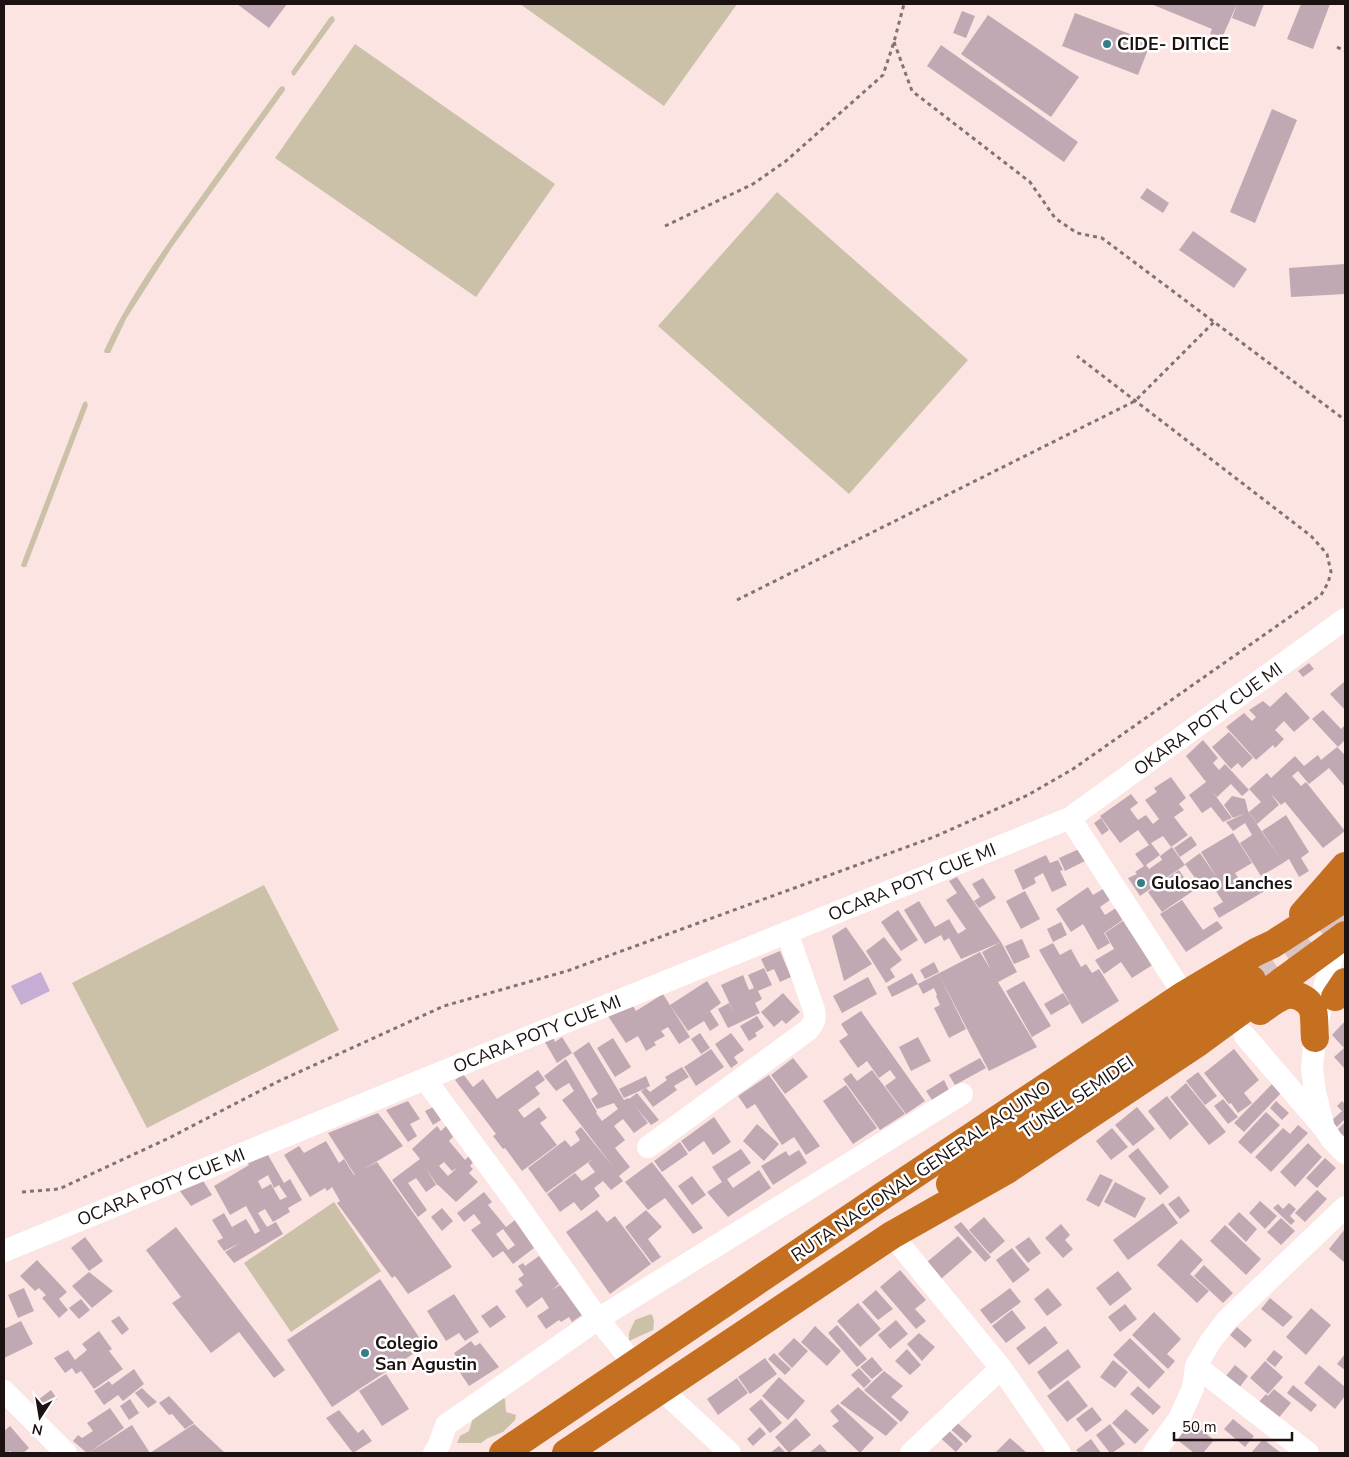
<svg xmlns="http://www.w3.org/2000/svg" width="1349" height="1457" font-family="'Nunito Sans',sans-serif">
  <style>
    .green { fill: #cac1a8 }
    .water { fill: #c5add3 }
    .building { fill: #c1a9b4; fill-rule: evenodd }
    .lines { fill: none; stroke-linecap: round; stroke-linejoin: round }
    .highway-tunnel { stroke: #dac4c3; stroke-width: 28; stroke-dasharray: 28 14; stroke-linecap: butt }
    .path { stroke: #827271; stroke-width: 3; stroke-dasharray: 4 4; stroke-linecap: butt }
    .minor { stroke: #fff; stroke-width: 22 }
    .highway { stroke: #c57020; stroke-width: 28 }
    .poi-dot { fill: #367d87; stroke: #fff; stroke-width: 2 }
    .labels { text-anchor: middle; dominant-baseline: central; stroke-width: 5; stroke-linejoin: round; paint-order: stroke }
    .poi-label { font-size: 18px; font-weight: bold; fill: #1b1211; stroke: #fff; text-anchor: start }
    .street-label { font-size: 18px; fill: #1b1211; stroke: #fff }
  </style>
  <rect width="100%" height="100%" fill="#fce4e2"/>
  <path class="green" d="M520,4H737L664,106Z
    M333,16L335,20L295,75L293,76L291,72L330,17Z
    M355,44L555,184L476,297L275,158Z
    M283,86L285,88V90L172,247L126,319L110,353H105L104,351C128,299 161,253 193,208C222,167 251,127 280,87Z
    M777,192L968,360L849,494L658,326Z
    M86,401L88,405L26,567H22L21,565L83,403Z
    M264,885L339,1030L147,1128L72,983Z
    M334,1202L381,1271L291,1332L244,1263Z
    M651,1314C655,1319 654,1324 653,1330L629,1341V1333L635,1320Z
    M499,1396L505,1399L506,1412L516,1415L515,1420L503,1432L488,1438L481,1443H457L460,1436L469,1431L473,1418Z"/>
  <path class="water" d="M41,972L50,991L21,1005L11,986Z"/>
  <path class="building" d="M237,4H287L269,28Z
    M1151,4H1237L1222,38L1210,34L1212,29Z
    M1237,4H1264L1255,27L1232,18Z
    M1301,4H1330L1313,49L1287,39Z
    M962,11L975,16L966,38L953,33Z
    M1075,13L1151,42L1138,75L1062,46Z
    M988,15L1079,77L1051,117L961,54Z
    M941,45L1078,142L1064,162L927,66Z
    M1272,109L1297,120L1255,223L1230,212Z
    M1147,188L1169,203L1163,213L1140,198Z
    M1193,231L1247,269L1234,288L1179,250Z
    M1345,264V294L1291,297L1289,268Z
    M1309,663L1314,669L1303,677L1298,671Z
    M1344,682L1345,683V710L1330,694Z
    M1286,692L1310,718L1294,732L1284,721L1275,730L1284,739L1275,748L1273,745L1256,760L1226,727L1244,713L1252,721L1256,717L1249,710L1263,701L1270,707Z
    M1323,710L1341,729L1345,725V740L1338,747L1312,719Z
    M1229,732L1253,758L1242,768L1238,763L1231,769L1212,747Z
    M1203,740L1218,758L1213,763L1219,770L1225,764L1249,790L1242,796L1231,784L1217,797L1212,791L1232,818L1223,822L1211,807L1202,813L1189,795L1206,782L1186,756Z
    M1337,747L1345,755V787L1329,768L1309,784L1298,771L1292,776L1301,786L1306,782L1345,831L1323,848L1285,802L1281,805L1271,794L1279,805L1257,824L1249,812L1261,802L1249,789L1267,773L1271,778L1295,756L1304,766L1318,755L1321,760Z
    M1171,777L1186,798L1179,804L1184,810L1174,817L1188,835L1171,847L1163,836L1151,843L1160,855L1146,865L1149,869L1162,860L1160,856L1172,847L1185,865L1140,896L1128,878L1137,874L1135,872L1144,866L1135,854L1149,845L1138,830L1120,843L1100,816L1131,794L1138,803L1130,809L1138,820L1146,815L1153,824L1159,819L1145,800L1157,792L1154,788Z
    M1232,796L1245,799L1248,811L1283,863L1261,876L1240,843L1252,835L1245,823L1233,831L1226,822L1233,819L1235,821L1233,819L1246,813L1233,818L1224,805Z
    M1286,815L1309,852L1301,858L1309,871L1299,877L1289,859L1283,863L1262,831Z
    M1101,818L1109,830L1102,835L1094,823Z
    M1233,833L1252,863L1235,873L1244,887L1260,877L1268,889L1219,918L1213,908L1223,902L1210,882L1202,888L1185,864L1200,853L1217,878L1201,852Z
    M1191,836L1197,845L1180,857L1174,848Z
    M1079,849L1085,861L1065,871L1059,858Z
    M1046,855L1050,863L1058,860L1063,870L1060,871L1067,885L1052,892L1043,873L1034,878L1036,883L1023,890L1014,870Z
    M1179,870L1193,891L1162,912L1148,892Z
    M957,877L1001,942L961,959L949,938L944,941L941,935L925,944L904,910L919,901L935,927L949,919L958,934L966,929L946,900L957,893L949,881Z
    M983,878L996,898L979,908L974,901L980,897L972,884Z
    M1088,887L1093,895L1103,889L1110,900L1100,907L1105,915L1116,908L1124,919L1104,933L1110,943L1098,950L1083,924L1071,932L1056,909Z
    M1025,891L1040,919L1021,929L1006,901Z
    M1182,900L1203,930L1217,921L1223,928L1186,952L1160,914Z
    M898,910L918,940L901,951L881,922Z
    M1124,920L1154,964L1132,978L1121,962L1104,974L1095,960L1114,949L1105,933Z
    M1061,922L1067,935L1053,942L1047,929Z
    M846,927L872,964L844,981L832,936Z
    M884,937L902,960L890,969L895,977L886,983L866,951Z
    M1022,939L1030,957L1014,964L1005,946Z
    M1001,942L1017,972L998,982L1037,1047L989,1071L939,975L966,1029L949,1038L934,1008L940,1005L936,996L937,995L934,988L923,994L918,984L980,952L991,970L982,952Z
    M1053,943L1060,955L1071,949L1081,967L1086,964L1092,973L1099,969L1119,1001L1082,1024L1039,950Z
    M780,951L791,977L780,982L774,969L767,972L761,959Z
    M934,962L939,972L925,979L920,970Z
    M764,968L772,985L758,991L762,999L755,1003L760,1013L728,1028L718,1009L729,1003L735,1015L721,985L743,975L749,990L754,988L748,975Z
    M912,973L918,984L892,997L887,987Z
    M868,977L877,994L842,1013L833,996Z
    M707,981L721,1003L710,1011L719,1025L710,1031L704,1021L688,1031L670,1005Z
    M1024,981L1051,1026L1032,1037L1006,991Z
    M783,993L800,1012L786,1024L782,1020L774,1027L761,1012Z
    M1063,993L1070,1004L1051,1015L1044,1004Z
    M663,994L690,1037L679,1044L668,1027L661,1031L665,1036L654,1042L656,1045L646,1051L638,1036L626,1043L608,1016L633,1006L636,1011Z
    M861,1011L925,1101L906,1114L885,1086L896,1078L890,1070L879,1078L867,1061L858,1068L839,1041L848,1035L841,1024Z
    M757,1016L764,1027L755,1033L757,1036L749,1041L740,1026Z
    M1345,1021V1067L1344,1068L1334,1057L1344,1048L1332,1035Z
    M700,1033L710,1048L701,1054L691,1039Z
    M731,1033L744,1050L734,1057L738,1063L731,1068L715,1044Z
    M553,1037L555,1042L562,1037L572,1053L557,1063L545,1042Z
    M918,1037L931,1061L911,1071L899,1047Z
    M613,1038L631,1067L615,1077L597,1048Z
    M589,1042L624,1100L628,1098L629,1099L637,1093L659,1120L651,1125L635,1106L648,1123L634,1133L623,1119L614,1126L625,1140L615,1148L630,1167L619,1176L623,1181L611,1190L603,1181L594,1188L600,1196L581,1211L574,1202L560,1212L547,1194L575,1173L582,1181L595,1172L588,1163L594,1158L546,1193L528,1168L565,1140L571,1147L580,1140L575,1132L581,1127L614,1168L562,1100L574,1091L569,1083L556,1091L544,1076L566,1059L597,1112L596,1113L602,1121L618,1109L614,1103L597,1109L591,1099L598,1094L573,1053Z
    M711,1049L724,1067L696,1086L684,1067Z
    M1234,1049L1259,1080L1244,1093L1252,1103L1238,1113L1231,1103L1229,1104L1204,1073Z
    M793,1058L808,1077L785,1094L771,1075Z
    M980,1058L986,1068L955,1085L949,1075Z
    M682,1067L689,1077L674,1086L677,1090L653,1107L641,1091L646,1088L624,1098L619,1089L646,1076L650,1086L646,1088L650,1092L667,1080L665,1077Z
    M538,1070L545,1080L535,1087L540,1094L518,1110L524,1118L539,1107L547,1118L540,1123L557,1145L522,1171L505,1148L503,1149L493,1136L496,1134L455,1080L463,1074L473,1087L483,1079L497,1099Z
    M872,1070L905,1114L880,1130L843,1079L851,1073L857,1081Z
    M1198,1072L1217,1096L1205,1105L1186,1081Z
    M769,1075L820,1146L806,1155L794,1137L782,1145L755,1104L747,1109L738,1096Z
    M944,1080L949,1090L932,1100L926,1091Z
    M1186,1083L1226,1132L1209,1145L1170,1097Z
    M1272,1084L1281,1093L1244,1132L1234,1123Z
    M846,1085L877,1128L853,1144L823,1101Z
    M1167,1096L1189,1124L1170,1140L1148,1111Z
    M1223,1099L1238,1117L1228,1124L1214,1106Z
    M408,1101L420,1119L410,1124L417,1136L408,1142L386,1110Z
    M1276,1101L1289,1113L1282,1120L1270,1108Z
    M1342,1101L1345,1104V1119L1337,1127L1331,1121L1342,1111L1337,1106Z
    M433,1107L441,1120L433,1125L425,1111Z
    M1137,1107L1155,1129L1133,1146L1115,1125Z
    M1266,1112L1280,1125L1251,1154L1238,1142Z
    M378,1113L403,1146L362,1170L377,1162L452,1267L408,1294L395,1276L392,1278L337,1203L340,1201L332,1187L327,1191L325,1188L310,1197L284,1155L299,1146L304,1153L326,1141L339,1163L344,1159L354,1175H355L328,1133Z
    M714,1117L731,1142L713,1155L704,1141L689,1152L681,1141Z
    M1345,1122V1143L1335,1132Z
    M757,1124L779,1144L764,1161L743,1141Z
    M1298,1125L1308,1133L1271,1172L1255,1157L1283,1128L1290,1134Z
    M437,1126L441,1131L446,1126L453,1137L449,1141L465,1160L469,1156L474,1161L470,1166L473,1169L469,1173L478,1182L456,1202L438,1185H437L426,1168L436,1185L426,1192L416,1178L408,1183L427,1210L418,1217L392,1180L420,1159L412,1149ZM444,1162L452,1171L458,1167L448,1176L439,1166Z
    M1112,1128L1128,1147L1111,1160L1096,1141Z
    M680,1142L688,1154L662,1172L654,1161Z
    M1308,1143L1322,1157L1295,1187L1280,1172Z
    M1138,1148L1169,1187L1160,1195L1128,1156Z
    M741,1149L751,1163L727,1179L733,1188L759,1170L771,1188L728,1217L707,1192L722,1182L712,1167Z
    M799,1150L807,1163L773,1185L761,1166L786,1151L789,1156Z
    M268,1155L284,1183L290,1179L302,1200L288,1208L290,1212L273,1222L265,1209L258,1213L267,1227L276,1222L283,1234L234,1263L225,1252L240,1243L224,1251L217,1241L223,1238L212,1220L224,1213L238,1238L232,1227L246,1219L255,1234L260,1231L246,1206L230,1215L214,1186L249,1165L247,1162ZM268,1175L274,1188L279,1185L287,1197L280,1200L271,1184L262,1189L258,1181Z
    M1325,1158L1336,1168L1317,1188L1306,1178Z
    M652,1162L703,1228L693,1234L665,1198L648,1210L625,1182Z
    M1100,1174L1113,1180L1099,1207L1086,1200Z
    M692,1176L706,1195L692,1205L678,1186Z
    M202,1179L212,1195L191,1206L179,1190Z
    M1115,1182L1146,1198L1135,1218L1104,1202Z
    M1317,1190L1327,1199L1305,1222L1295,1213Z
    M484,1192L492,1202L488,1205L506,1227L515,1220L534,1248L513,1264L503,1251L493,1258L471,1230L481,1223L474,1214L464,1222L457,1213ZM503,1229L515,1245L508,1250L496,1234Z
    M1179,1196L1190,1211L1180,1219L1168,1204Z
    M1260,1201L1277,1216L1265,1229L1249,1213Z
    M1163,1203L1178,1223L1128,1260L1113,1240Z
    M1289,1203L1296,1209L1290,1216L1295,1221L1291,1225L1273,1208L1278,1204L1283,1209Z
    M442,1208L453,1221L442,1231L431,1217Z
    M597,1210L607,1222L615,1216L651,1264L610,1294L566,1232Z
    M646,1210L662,1227L648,1239L661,1257L652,1263L625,1227Z
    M1239,1212L1257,1229L1246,1242L1228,1224Z
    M984,1217L1005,1241L990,1254L969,1230Z
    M1281,1218L1295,1231L1281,1245L1267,1232Z
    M961,1222L991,1257L985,1262L954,1227Z
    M1061,1224L1070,1235L1065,1240L1073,1249L1063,1258L1045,1238Z
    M1225,1225L1261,1259L1246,1275L1210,1241Z
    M176,1227L285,1370L274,1378L239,1332L211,1353L172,1303L181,1297L146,1250Z
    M1345,1229V1263L1329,1249Z
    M958,1236L972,1252L941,1279L927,1262Z
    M85,1237L103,1261L89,1271L71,1248Z
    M1029,1237L1041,1253L1028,1263L1015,1247Z
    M1181,1239L1203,1260L1190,1274L1209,1291L1197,1303L1157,1265Z
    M1012,1248L1030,1270L1013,1283L996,1260Z
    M539,1256L559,1284L552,1290L560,1285L582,1315L572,1322L569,1317L561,1322L559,1320L546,1329L537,1316L549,1308L542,1297L527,1308L515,1291L523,1285L518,1279L524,1275L518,1266L523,1263L525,1266Z
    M37,1260L67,1292L59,1299L68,1310L59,1318L42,1298L46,1295L39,1288L35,1291L20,1276Z
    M1204,1265L1233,1293L1223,1303L1194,1276Z
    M900,1270L926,1300L915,1309L926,1321L916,1329L880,1287Z
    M1118,1271L1132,1289L1110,1306L1096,1288Z
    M89,1272L113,1291L92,1308L72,1286Z
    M380,1279L425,1346L332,1407L287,1340Z
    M24,1288L34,1311L18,1318L8,1295Z
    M1010,1288L1021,1302L991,1324L980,1310Z
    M1048,1288L1062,1305L1047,1316L1034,1299Z
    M876,1290L893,1309L878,1320L862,1302Z
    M454,1294L479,1332L465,1341L459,1333L446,1341L427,1311Z
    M1270,1298L1293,1317L1283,1327L1261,1309Z
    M81,1299L90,1310L79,1319L69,1308Z
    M858,1303L881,1329L860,1347L837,1321Z
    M1125,1304L1137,1319L1120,1332L1108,1317Z
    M497,1305L506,1317L490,1328L481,1316Z
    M1311,1308L1331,1325L1306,1355L1286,1337Z
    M1012,1310L1026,1328L1006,1343L992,1326Z
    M1154,1312L1181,1339L1167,1354L1175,1361L1168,1369L1132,1335Z
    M119,1316L129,1329L122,1335L111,1321Z
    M896,1320L908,1334L890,1349L878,1335Z
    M21,1321L33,1344L4,1358V1329Z
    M837,1325L867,1359L857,1367L828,1333Z
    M815,1326L841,1351L827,1366L801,1342Z
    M1045,1326L1058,1343L1029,1365L1016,1348Z
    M1237,1327L1252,1340L1245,1348L1230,1335Z
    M99,1331L112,1349L109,1351L123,1369L94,1389L81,1371L76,1374L72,1368L65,1373L54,1358L68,1350L75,1360L87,1350L82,1344Z
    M919,1333L935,1347L922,1361L907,1344Z
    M794,1338L808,1351L792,1368L778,1354Z
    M1130,1338L1165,1372L1149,1389L1113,1355Z
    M471,1341L475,1346L480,1343L499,1367L469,1386L457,1368L462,1365L454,1353Z
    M907,1349L921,1365L910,1375L895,1361Z
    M1068,1349L1081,1367L1050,1390L1037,1372Z
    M1274,1350L1283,1357L1275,1367L1266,1360Z
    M774,1353L791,1369L785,1375L768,1359Z
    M1345,1354V1370L1337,1364Z
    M872,1357L883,1370L872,1379L860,1367Z
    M765,1358L777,1374L750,1394L738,1377Z
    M1113,1360L1128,1372L1115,1388L1100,1377Z
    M1265,1361L1283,1377L1268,1394L1250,1378Z
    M1235,1365L1248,1376L1239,1388L1225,1377Z
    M1319,1365L1345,1387V1396L1335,1409L1304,1383Z
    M859,1368L871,1381L864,1388L851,1375Z
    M134,1369L144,1384L123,1401L118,1395L104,1405L94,1391L109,1381L112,1385Z
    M884,1371L903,1386L891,1397L909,1412L901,1422L864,1390Z
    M386,1374L409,1409L382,1426L359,1391Z
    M779,1377L805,1401L788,1420L762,1396Z
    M737,1378L748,1393L718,1415L707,1399Z
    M1068,1380L1088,1406L1067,1422L1047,1396Z
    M1293,1385L1317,1405L1311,1412L1287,1393Z
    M1138,1386L1161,1407L1153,1415L1130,1394Z
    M858,1387L898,1423L886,1436L840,1403Z
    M142,1388L148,1394L157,1402L148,1408L135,1393Z
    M1274,1389L1291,1403L1276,1421L1257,1404L1266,1394L1268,1396Z
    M51,1390L57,1399L46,1407L38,1400Z
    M169,1396L194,1423L185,1429L172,1414L169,1415L159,1403Z
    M130,1399L139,1413L129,1420L120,1406Z
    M761,1399L782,1423L770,1433L749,1409Z
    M838,1404L874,1438L860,1453L832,1426L839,1421L830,1411Z
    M1092,1407L1102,1420L1086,1432L1076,1419Z
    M110,1408L124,1428L88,1453L132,1425L150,1453L194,1424L225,1453H87L73,1441L78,1435L82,1438L93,1431L87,1423Z
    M1126,1409L1149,1430L1135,1444L1112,1423Z
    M339,1410L358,1433L363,1429L372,1441L353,1453L326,1418Z
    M951,1417L972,1436L966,1443L945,1424Z
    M796,1418L811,1435L789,1453L775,1437Z
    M1233,1419L1254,1436L1245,1447L1224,1429Z
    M1190,1421L1214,1440L1203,1453H1194L1175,1438Z
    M1110,1424L1125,1444L1112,1453H1110L1096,1435Z
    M10,1426L29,1448L23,1453H12L10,1451L7,1453H4V1431Z
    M944,1426L963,1444L956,1452L936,1434Z
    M760,1427L766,1434L753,1446L747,1439Z
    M1010,1438L1027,1453H995Z
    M1091,1439L1101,1453H1079L1076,1450Z
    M1263,1439L1281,1453H1251Z
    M820,1444L828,1453H809Z
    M779,1446L786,1453H770Z"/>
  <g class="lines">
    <path class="highway-tunnel" d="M1252,980C1285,958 1320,938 1345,908"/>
    <path class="path" d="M894,42L912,91L1030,182L1055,218L1077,233L1102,238L1345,420
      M1337,47L1345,51
      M665,226L753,184L786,161L883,75L894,42L904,4
      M737,600L1135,401L1214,322
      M22,1192L59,1189L169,1138L277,1082L444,1006L567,971L934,837L1028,795L1073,769L1321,595L1328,583L1331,572L1327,554L1311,536L1077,356"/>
    <path class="minor" d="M1070,818L1184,995
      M1245,1036L1324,1128L1332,1140L1345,1153
      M425,1079L514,1200L598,1319L634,1364
      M1324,1128L1315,1092L1312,1069L1314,1046L1323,992L1337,941
      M648,1147L808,1030C814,1023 816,1020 814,1010L787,932
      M892,1235L1001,1368L1060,1453
      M4,1251L425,1079L1070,818L1345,619
      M1196,1366L1308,1453
      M661,1389L730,1453
      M4,1391L66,1453
      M434,1453L439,1445L446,1425L598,1319L962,1094
      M911,1453L1001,1368
      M1154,1453L1179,1419L1193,1388L1196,1366L1210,1342L1227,1320L1345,1207"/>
    <path class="highway" d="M1303,914L1345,866
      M1335,997L1345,982
      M1260,1011C1267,1006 1276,999 1284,996C1295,992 1309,999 1313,1010C1315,1019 1314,1029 1315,1038
      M950,1184L1096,1082L1252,980
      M503,1453L884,1195L1184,995L1256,952L1273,944L1345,898
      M566,1453L892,1235L1007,1170L1199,1042L1345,935"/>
  </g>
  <g class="poi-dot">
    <circle cx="1107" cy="44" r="5"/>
    <circle cx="1141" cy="883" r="5"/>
    <circle cx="365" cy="1353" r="5"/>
  </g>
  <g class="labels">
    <g class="poi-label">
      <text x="1117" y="44">CIDE- DITICE</text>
      <text x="1151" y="883">Gulosao Lanches</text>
      <text x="375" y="1343">Colegio<tspan x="375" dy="21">San Agustin</tspan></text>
    </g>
    <g class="street-label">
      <text transform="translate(1208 719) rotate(-36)">OKARA POTY CUE MI</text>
      <text transform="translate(912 882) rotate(-22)">OCARA POTY CUE MI</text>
      <text transform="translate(537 1034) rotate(-22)">OCARA POTY CUE MI</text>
      <text transform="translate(1077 1097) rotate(-34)">TÚNEL SEMIDEI</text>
      <text transform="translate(921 1171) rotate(-34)">RUTA NACIONAL GENERAL AQUINO</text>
      <text transform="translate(161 1187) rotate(-22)">OCARA POTY CUE MI</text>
    </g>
  </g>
  <rect width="1349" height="1457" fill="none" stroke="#1b1211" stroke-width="10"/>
  <g transform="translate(40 1417) rotate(192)" stroke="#ffffff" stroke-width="4" paint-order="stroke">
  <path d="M0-4L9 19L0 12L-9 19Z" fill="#1b1211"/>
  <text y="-8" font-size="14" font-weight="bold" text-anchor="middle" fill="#1b1211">N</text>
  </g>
  <path d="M1174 1432v8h118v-8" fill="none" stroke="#1b1211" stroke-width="2.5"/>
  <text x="1182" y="1432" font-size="15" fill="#1b1211" stroke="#ffffff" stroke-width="4" paint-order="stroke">50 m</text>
</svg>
